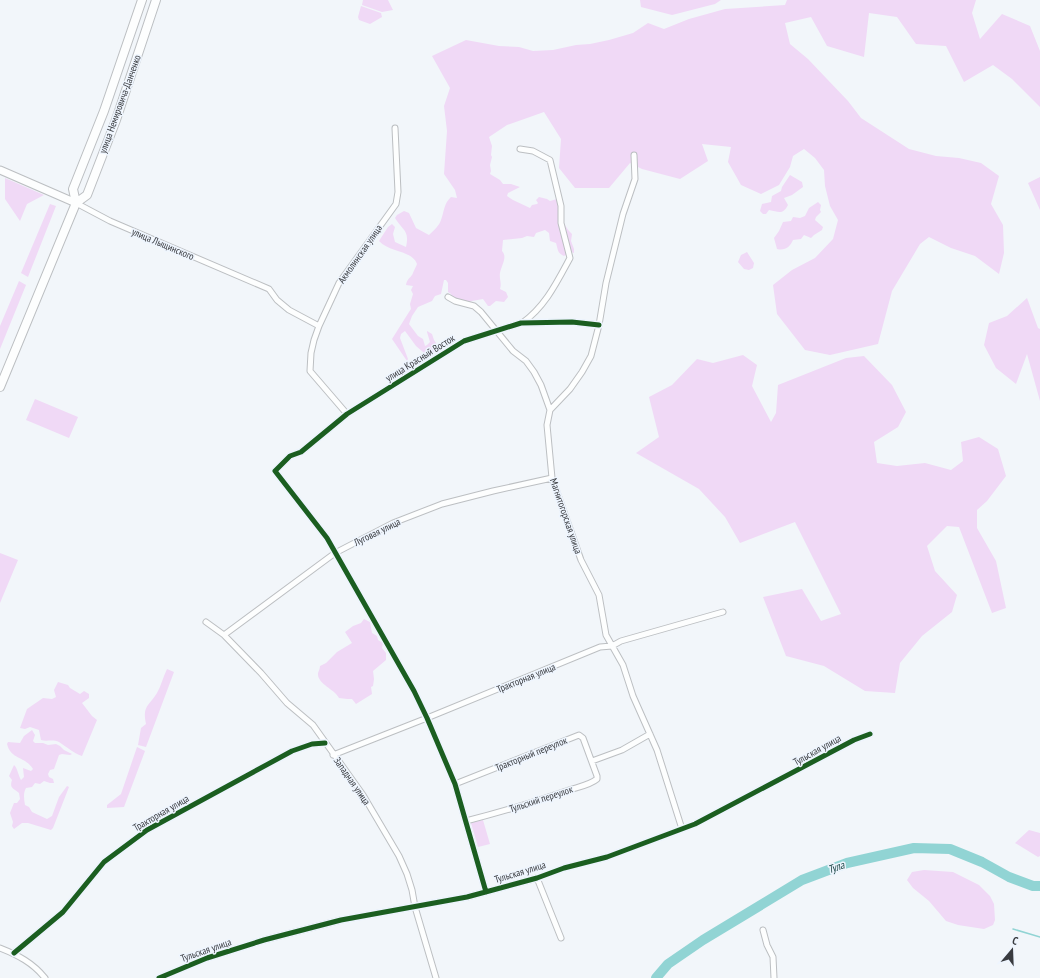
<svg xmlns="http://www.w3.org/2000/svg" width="1040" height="978" font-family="'PT Sans Narrow',sans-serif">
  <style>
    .green { fill: #f0d9f6 }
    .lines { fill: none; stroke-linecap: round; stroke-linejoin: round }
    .stream { stroke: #91d4d4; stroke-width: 1.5 }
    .river { stroke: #91d4d4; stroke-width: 10 }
    .street-casing { stroke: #bcbfc2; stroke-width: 7 }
    .secondary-casing { stroke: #bcbfc2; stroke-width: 9 }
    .primary-casing { stroke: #bcbfc2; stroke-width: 10 }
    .street { stroke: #fdfefe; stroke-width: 5 }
    .secondary { stroke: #fdfefe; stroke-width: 7 }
    .primary { stroke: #fdfefe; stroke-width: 8 }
    .cycleway-casing { stroke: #eef5fe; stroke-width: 8 }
    .cycleway { stroke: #1b5e20; stroke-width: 5 }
    .labels { text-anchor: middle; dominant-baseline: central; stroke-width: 3; stroke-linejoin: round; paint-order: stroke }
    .street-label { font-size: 10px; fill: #393b3f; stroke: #eef5fe }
    .water-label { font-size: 11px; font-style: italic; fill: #184342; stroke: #eef5fe }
  </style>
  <rect width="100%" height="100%" fill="#f2f6fa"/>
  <path class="green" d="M363,0H388L393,10L382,12L362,5Z
    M640,0H721L715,4L672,15L641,7Z
    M787,0H976L972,13L980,39L1002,14L1030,26L1040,51V107L1012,79L993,65L964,82L946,46L916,44L897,17L869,13L864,57L827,46L811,17L785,23L790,44L808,59L827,79L848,101L861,118L909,149L936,156L959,158L981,163L999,176L991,204L1003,225L1004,253L999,274L975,256L951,248L929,237L920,244L892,291L878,344L830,355L805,350L777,314L773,285L792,270L815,258L833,239L838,220L830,206L825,186L824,170L815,158L804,149L793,156L790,167L779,185L761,194L741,185L728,162L731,147L702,144L708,161L680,179L642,169L630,163L609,188H575L559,168L561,139L544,112L507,125L489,137L492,146L491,155L492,157L490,165L491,171L490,174L500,180L503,184H511L520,187L508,193L507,196L513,200L530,208L532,205L537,204L538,203L536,200L539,197L547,199L550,201L557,199C560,212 562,225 572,234L571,241L574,249V253L571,252L564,256C557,253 558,249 556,243L550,241L549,233L545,230L536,233L534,237L527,236L522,238L503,240L502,251C508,257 501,266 500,273C499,279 502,283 500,289L506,292L508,297L504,302L496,301L490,306H488L483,299L472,301L467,303L453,298L451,294L448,292V283L446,280H444L441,294L435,296L432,301L418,307L412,316L409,324L418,336L423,339L425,346L427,345L430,342L427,332V331L432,334L434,340L436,343L435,346L440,349L429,355L427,354L423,357V352L416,346L405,331L401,334L400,338L408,359L407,361L392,339L409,312L411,309L410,304L413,294L411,290L413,286L406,285C407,278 411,278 413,273C414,270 416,267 417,264C412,250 390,253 379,241L388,227L392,224L395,227L393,234L395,242L406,247C410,230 402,230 395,218L397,215L404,211L409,213L416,228L429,235C434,230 439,226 441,220C444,212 444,203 451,197L457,198L455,190L444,174L447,131L444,106L450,88L432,56L466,40L499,46L519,47L533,51L553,50L576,45L590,44L609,40L633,33L648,23L664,29L689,19L725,9L785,5Z
    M361,6L381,13L382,17L370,24L359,20L358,17Z
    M790,175L802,182L803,187L792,195L784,198L788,205C783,215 779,212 769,210L766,214H763L760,211L762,204L771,202L772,196L781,191L782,187Z
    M1040,177V210L1028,183Z
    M5,178L44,195L27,204L20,221L5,199Z
    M818,202L821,205L820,210L821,212L816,217L815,220L823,227L822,230L814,235L811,238L804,235L801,239L793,240C790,247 785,251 777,249L774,238L779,231L783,222L791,221L793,217L800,218L805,216L809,208Z
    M50,204L56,206L28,277L21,273Z
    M747,252L754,263L753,268L749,270L744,269L738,262L741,255Z
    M19,281L26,285L0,349V326Z
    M1027,298L1038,328L1040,329V401L1027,354L1016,384L996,368L984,345L989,323L1007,316Z
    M743,355L757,365L752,386L771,422L776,413L778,385L846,358L864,356L892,385L906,412L898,427L874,442L877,463L897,466L925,463L951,470L963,461L961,442L979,437L998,449L1006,476L987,501L977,510V528L996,561L1006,608L992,613L959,527L947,526L927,546L935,571L957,595L952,612L922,636L900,663L895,693L865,691L824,666L786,656L763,597L802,589L821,621L841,614L795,522L740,543L725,517L699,489L636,453L659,437L649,397L672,385L697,359L713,363Z
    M35,399L78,417L69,438L26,420Z
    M0,553L18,560L0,603Z
    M364,619L370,622L372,633L377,636L378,640L383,643L382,648L386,653V660L373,671L374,679L373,686L371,687L372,694L356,704L352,699H347L339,698C335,689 317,684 318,673C319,670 320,668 320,666L326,663L337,652L352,643L345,632L353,626L361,623Z
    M167,669L174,672L146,747L138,745L141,728L146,724C142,706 149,706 157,693C161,686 163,677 167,669Z
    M58,682L68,685L70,688L80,694L84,691L89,694V698L82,703L92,716L97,720L82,756C73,753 67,747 59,742C53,739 46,742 41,740L39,730L30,727L25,729L20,728L27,709L43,698L52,699L56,697L54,690Z
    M32,730L35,735L33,741L35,743H43L48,745L56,744L60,746L64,750L72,754L70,755L62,754L59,755L54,769L50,770L48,774L49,777L53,779L54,783H50L44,781L40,784L35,783L32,787L26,788C23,793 24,799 25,805L29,807L32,812L47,819L52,816L59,797L67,786L69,787L53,828L51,830L28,823H22L14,829L12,826L13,822L10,813L14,803H17L20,799L19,793C14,788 9,789 12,780L9,776L14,765C18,769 18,775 21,780L24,777L23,768L31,771L33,769C25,756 11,760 7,744L8,742L20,743L24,736Z
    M137,747L145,751L124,807L107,808V805L121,794Z
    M483,820L490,844L478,847L471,823Z
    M1029,830L1040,833V856L1038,857L1015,843Z
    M924,870L953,872L979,885L990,896L994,904L995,920L993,925L984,929L958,925L946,921L929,901L913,888L907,880L912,872Z"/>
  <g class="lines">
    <path class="stream" d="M1013,929L1040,937"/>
    <path class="river" d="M656,978L668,964L703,940L802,880L847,863L914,848L950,849L982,862L1009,877L1033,886H1040"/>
    <g class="street-casing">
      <path id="street" d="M520,149L533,151L550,160L561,206V223L570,258C557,282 545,307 522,323
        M634,155L635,179L623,214L606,283L599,325L591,356L582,372L570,389L550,410L547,425L552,478L581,560L599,595L606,635L623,665L633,696L657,750L682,829
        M76,203L110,221L269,289L277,300L289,310L319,326
        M448,297L455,301L474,306L481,312L513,351L526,361L534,372L541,385L550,410
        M347,414L310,371L311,353L314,340L319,326L339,283L396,204L398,192L395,128
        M206,622L224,635L261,673L287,703L313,725L363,795L399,856L407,874L412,890L415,907L436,978
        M224,635L335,553L393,523L442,504L493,491L552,478
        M333,755L427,718L600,647L612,646L621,641L723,612
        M592,761L622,750L650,734
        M455,784L579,735L583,738L597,776V779C590,785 578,787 569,790C535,802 501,812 466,821
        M537,878L561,938
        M486,892L455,784L427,718L414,691L327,538L275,471L290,456L301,452L347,414L464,341L521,323L572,322L599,325
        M763,930L767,945L773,957L774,978
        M0,948C18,955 33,963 45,978
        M14,953L63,912L104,862L147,830L292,751L312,744L325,743
        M159,978L207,958L264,940L341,920L467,897L537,878L564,868L607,857L695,824L854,740L870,734"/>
    </g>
    <g class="secondary-casing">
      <path id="secondary" d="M0,170L76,203"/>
    </g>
    <g class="primary-casing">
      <path id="primary" d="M76,203L73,189L104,111L142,0
        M0,387L76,203L87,195L116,120L156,0"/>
    </g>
    <use href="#street" class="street"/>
    <use href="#secondary" class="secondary"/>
    <use href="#primary" class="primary"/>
    <g class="cycleway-casing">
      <path id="cycleway" d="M486,892L455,784L427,718L414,691L327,538L275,471L290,456L301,452L347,414L464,341L521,323L572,322L599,325
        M14,953L63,912L104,862L147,830L292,751L312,744L325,743
        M159,978L207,958L264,940L341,920L467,897L537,878L564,868L607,857L695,824L854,740L870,734"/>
    </g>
    <use href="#cycleway" class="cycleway"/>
  </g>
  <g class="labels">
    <g class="street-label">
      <text transform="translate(120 104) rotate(-70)">улица Немировича-Данченко</text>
      <text transform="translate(163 244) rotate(23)">улица Лыщинского</text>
      <text transform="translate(360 254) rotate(-55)">Акмолинская улица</text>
      <text transform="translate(420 358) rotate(-32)">улица Красный Восток</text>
      <text transform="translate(566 516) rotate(71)">Магнитогорская улица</text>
      <text transform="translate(377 532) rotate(-26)">Луговая улица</text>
      <text transform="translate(526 678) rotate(-22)">Тракторная улица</text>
      <text transform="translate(817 750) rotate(-29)">Тульская улица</text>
      <text transform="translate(531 754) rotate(-22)">Тракторный переулок</text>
      <text transform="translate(352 781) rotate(55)">Западная улица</text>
      <text transform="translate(541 799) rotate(-18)">Тульский переулок</text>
      <text transform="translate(161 813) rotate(-30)">Тракторная улица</text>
      <text transform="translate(520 872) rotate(-17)">Тульская улица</text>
      <text transform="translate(206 950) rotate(-19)">Тульская улица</text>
    </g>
    <g class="water-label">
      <text transform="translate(836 867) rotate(-19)">Тула</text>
    </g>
  </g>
  <g transform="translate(1012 950) rotate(19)" stroke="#eef5fe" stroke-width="3" paint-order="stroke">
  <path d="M0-3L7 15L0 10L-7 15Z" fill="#393b3f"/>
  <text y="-6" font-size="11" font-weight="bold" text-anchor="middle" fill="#393b3f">С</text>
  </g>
</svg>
